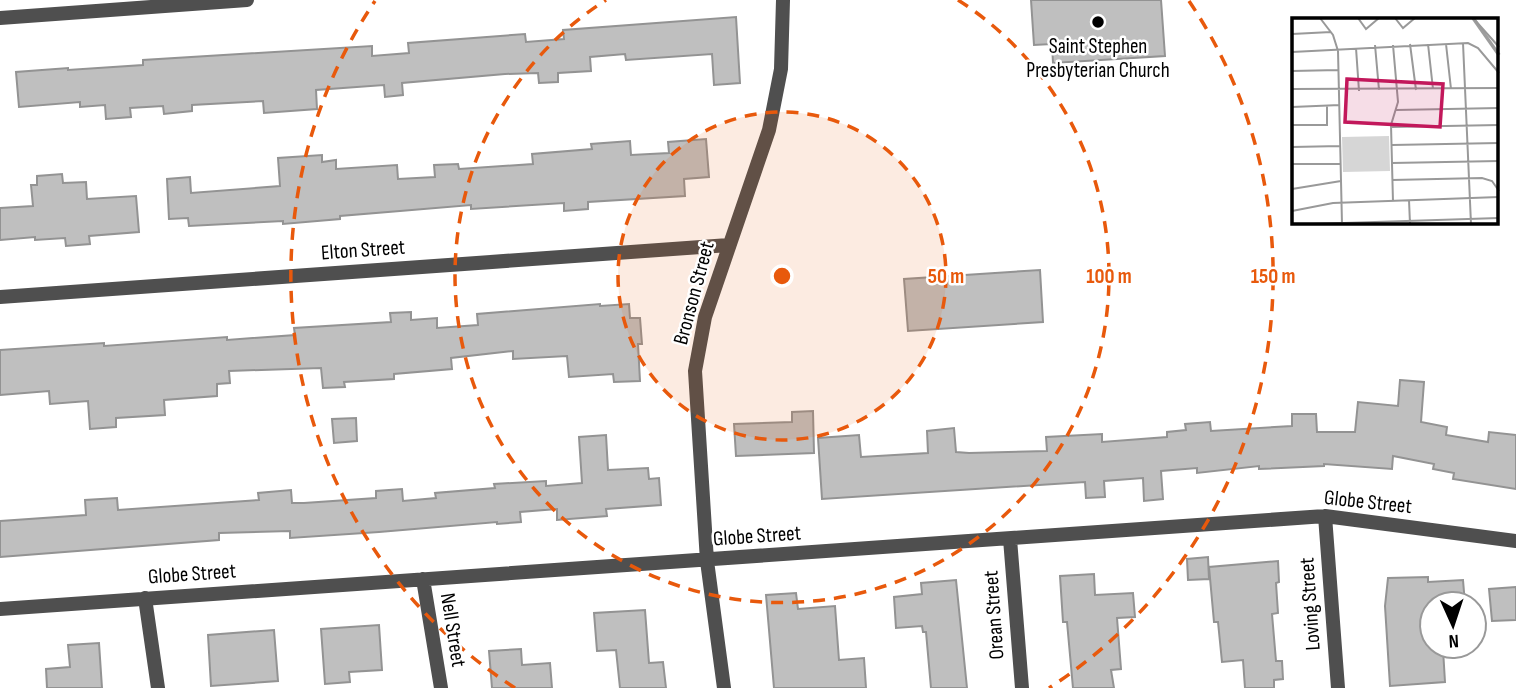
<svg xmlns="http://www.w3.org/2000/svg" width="1516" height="688" font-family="'Sofia Sans Condensed',sans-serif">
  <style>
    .building { fill: #bfbfbf; stroke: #939393; stroke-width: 2 }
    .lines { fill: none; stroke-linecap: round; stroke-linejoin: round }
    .minor { stroke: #4f4f4f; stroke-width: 14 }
    .ring { fill: none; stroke: #e8590c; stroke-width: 3.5; stroke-dasharray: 12 9 }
    .poi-dot { fill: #000; stroke: #fff; stroke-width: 2.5 }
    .labels { text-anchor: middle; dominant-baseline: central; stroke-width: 5; stroke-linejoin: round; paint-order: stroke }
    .poi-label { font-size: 21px; fill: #000; stroke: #fff }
    .street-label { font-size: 21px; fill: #000; stroke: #fff }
    .inset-river { fill: none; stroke: #9d9d9d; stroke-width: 3.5 }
    .inset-road { fill: none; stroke: #999; stroke-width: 2 }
    .view { fill: #c2185b; fill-opacity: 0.15; stroke: #c2185b; stroke-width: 3.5 }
    .inset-edge { fill: none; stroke: #000; stroke-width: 3.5 }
    .centre { fill: #e8590c; stroke: #fff; stroke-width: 3.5 }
    .ring-label { font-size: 21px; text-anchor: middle; font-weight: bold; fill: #e8590c; stroke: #fff; stroke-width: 5; stroke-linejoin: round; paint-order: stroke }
  </style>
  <rect width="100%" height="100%" fill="#fff"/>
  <path class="building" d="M1031,0H1161L1165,56L1053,63L1052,44L1034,45Z
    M736,17L740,83L714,85L712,54L626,60L625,54L590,57L591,71L558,73V82L539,83L538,73L505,74L402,83L403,95L385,97L384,85L316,90L317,109L264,113L263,101L192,105V111L164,114L163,106L130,108L131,117L106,119L105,105L80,107V102L19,107L16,72L68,68V70L143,65V60L372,46V56L409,53L408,43L525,34L526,42L564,39L563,30Z
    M706,139L709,177L684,179L685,196L588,202V209L564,211V203L471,209V205L400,211L340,216V219L283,224V221L189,226L188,218L169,219L167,179L190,177L191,193L280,186L278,158L322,155V162L336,160V169L397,165L398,179L435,177L434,165L458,164L459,169L533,164L532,154L592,149L591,144L630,141L631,155L669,153L668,142Z
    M62,174L63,183L86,182L87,199L136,196L139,232L89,236L90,244L66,246L65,238L35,240V237L0,240V208L33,206L31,185H37V176Z
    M1040,270L1043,322L908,331L904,279Z
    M600,304V306L629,304L630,318H640L642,344H638L640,381L614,382L613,374L569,377L567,356L513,359V351L451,358L452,369L394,374V379L344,382L345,387L323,388L321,368L229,371L230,383L217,384V396L164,400L165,415L116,418V427L90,429L88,401L50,404L49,391L0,395V350L104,343V346L227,337V340L295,335L294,328L391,322L390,313L411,312V320L437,318V328L478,325L477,314Z
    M1400,380L1424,382L1421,422L1447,427L1446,435L1488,442L1489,432L1516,435V489L1453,479L1454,473L1433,469L1434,464L1393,456L1392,469L1324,464V466L1259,469V466L1197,473V468L1161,471L1163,499L1144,501L1143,478L1104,481L1105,497L1086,498L1085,482L822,499L818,438L859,435L861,457L928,453L927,431L954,428L956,452L969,453L1047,451L1046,437L1102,434V442L1167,437V432L1186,430L1185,424L1210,422L1211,431L1292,426V414H1316L1317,432H1355L1358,402L1398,406Z
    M813,411L814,453L736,456L734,424L792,422V412Z
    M356,418L357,441L334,443L332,419Z
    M606,435L608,470L648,468L649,479L659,478L661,505L606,509L607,516L557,520V509L520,512L521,522L497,524V522L379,532L290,538V531L219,533V540L0,557V521L86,515L85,500L117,498L118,510L259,500L258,493L291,490L292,503H304L376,498V491L402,489L403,501L436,498L435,493L495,488L494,484L546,481V486L582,483L579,437Z
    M1208,557L1209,579L1188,580L1187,559Z
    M1278,561L1279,582L1276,583L1278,613L1272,614L1276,661H1282L1283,679L1274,680V688H1245L1243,660L1222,662L1218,622H1214L1209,567Z
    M1094,574L1095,595L1133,593L1135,617L1117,618L1121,669L1111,670L1114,688H1073L1067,622H1063L1060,576Z
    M1428,577V582L1463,580L1465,604H1432V646L1434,650L1443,649L1445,682L1390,686L1385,606L1388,578Z
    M956,580L967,688H931L926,632H923L922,626L896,628L894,597L922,594L921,583Z
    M1516,587V620L1492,621L1489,589Z
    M796,593L798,609L835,606L839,660L864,658L866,688H774L766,595Z
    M645,610L649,663L663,662L666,688H620L616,650L597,651L594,613Z
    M379,625L382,670L349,672L350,682L325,684L321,629Z
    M274,630L278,681L211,686L208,635Z
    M99,643L102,688H47L46,669L70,667L68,645Z
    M521,649L522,665L550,663L552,688H492L489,651Z"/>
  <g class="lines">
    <path class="minor" d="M0,18L247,0
      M0,297L729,245
      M1325,516L1338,688
      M1010,539L1022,688
      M423,579L441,688
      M145,598L158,688
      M0,609L1325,516L1516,541
      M724,688L707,561L695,371L705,317L769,130L781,69L783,0"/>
  </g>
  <circle cx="782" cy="276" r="164" fill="#e8590c" fill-opacity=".12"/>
  <g class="ring">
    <circle cx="782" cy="276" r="164"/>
    <path d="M958 0A327 327 0 1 1 606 0"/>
    <path d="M515 688A491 491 0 0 1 375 1M1189 1A491 491 0 0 1 1049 688"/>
  </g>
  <circle class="poi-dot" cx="1098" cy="22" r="7"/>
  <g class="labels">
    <g class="poi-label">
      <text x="1098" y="46">Saint Stephen<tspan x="1098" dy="24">Presbyterian Church</tspan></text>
    </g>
    <g class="street-label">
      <text transform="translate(363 250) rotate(-4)">Elton Street</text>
      <text transform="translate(694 293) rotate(-75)">Bronson Street</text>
      <text transform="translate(1368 502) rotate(6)">Globe Street</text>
      <text transform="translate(757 536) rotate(-4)">Globe Street</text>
      <text transform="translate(192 574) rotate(-4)">Globe Street</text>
      <text transform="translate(1310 604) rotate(-94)">Loving Street</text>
      <text transform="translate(994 615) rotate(-94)">Orean Street</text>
      <text transform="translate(453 630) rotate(81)">Nell Street</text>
    </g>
  </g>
  <g transform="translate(1292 18)">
    <rect width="206" height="206" fill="#fff"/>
    <path d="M97,118L98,153L51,154L50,119Z" fill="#d6d6d6"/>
    <path class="inset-river" d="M181,0L207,37"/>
    <path class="inset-road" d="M28,0L41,17L46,33L50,206M66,0L74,11L87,0M103,0L111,10L123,0M181,0L207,29M0,16L39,14M171,25L179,206M118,26L124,72M136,26L141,71M154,26L159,71M83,27L87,72M101,27L106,84L99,107L101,184M64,30L67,73M0,34L176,25L186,30L207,55M0,53L47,52M0,71L207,70M0,89L48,87M104,92L207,90M0,107H35V88M100,109L207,107M100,127L207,125M0,129L49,128M100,145L207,143M0,146H49M100,162L190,160L200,163L207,173M0,171L49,163M117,182L118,206M0,193L41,185L207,179M21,206L207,200"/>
    <path class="view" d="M55,61L151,66L148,109L53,104Z"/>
    <rect width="206" height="206" class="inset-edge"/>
  </g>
  <circle cx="782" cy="276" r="10" class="centre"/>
  <g class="ring-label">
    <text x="946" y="283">50 m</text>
    <text x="1109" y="283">100 m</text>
    <text x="1273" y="283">150 m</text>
  </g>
  <g transform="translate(1453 625) rotate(177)"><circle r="33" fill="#ffffff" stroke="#999999" stroke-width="2"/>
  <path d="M0-5L12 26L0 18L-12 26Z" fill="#000000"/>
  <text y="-10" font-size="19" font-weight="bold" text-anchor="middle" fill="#000000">N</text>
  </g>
</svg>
